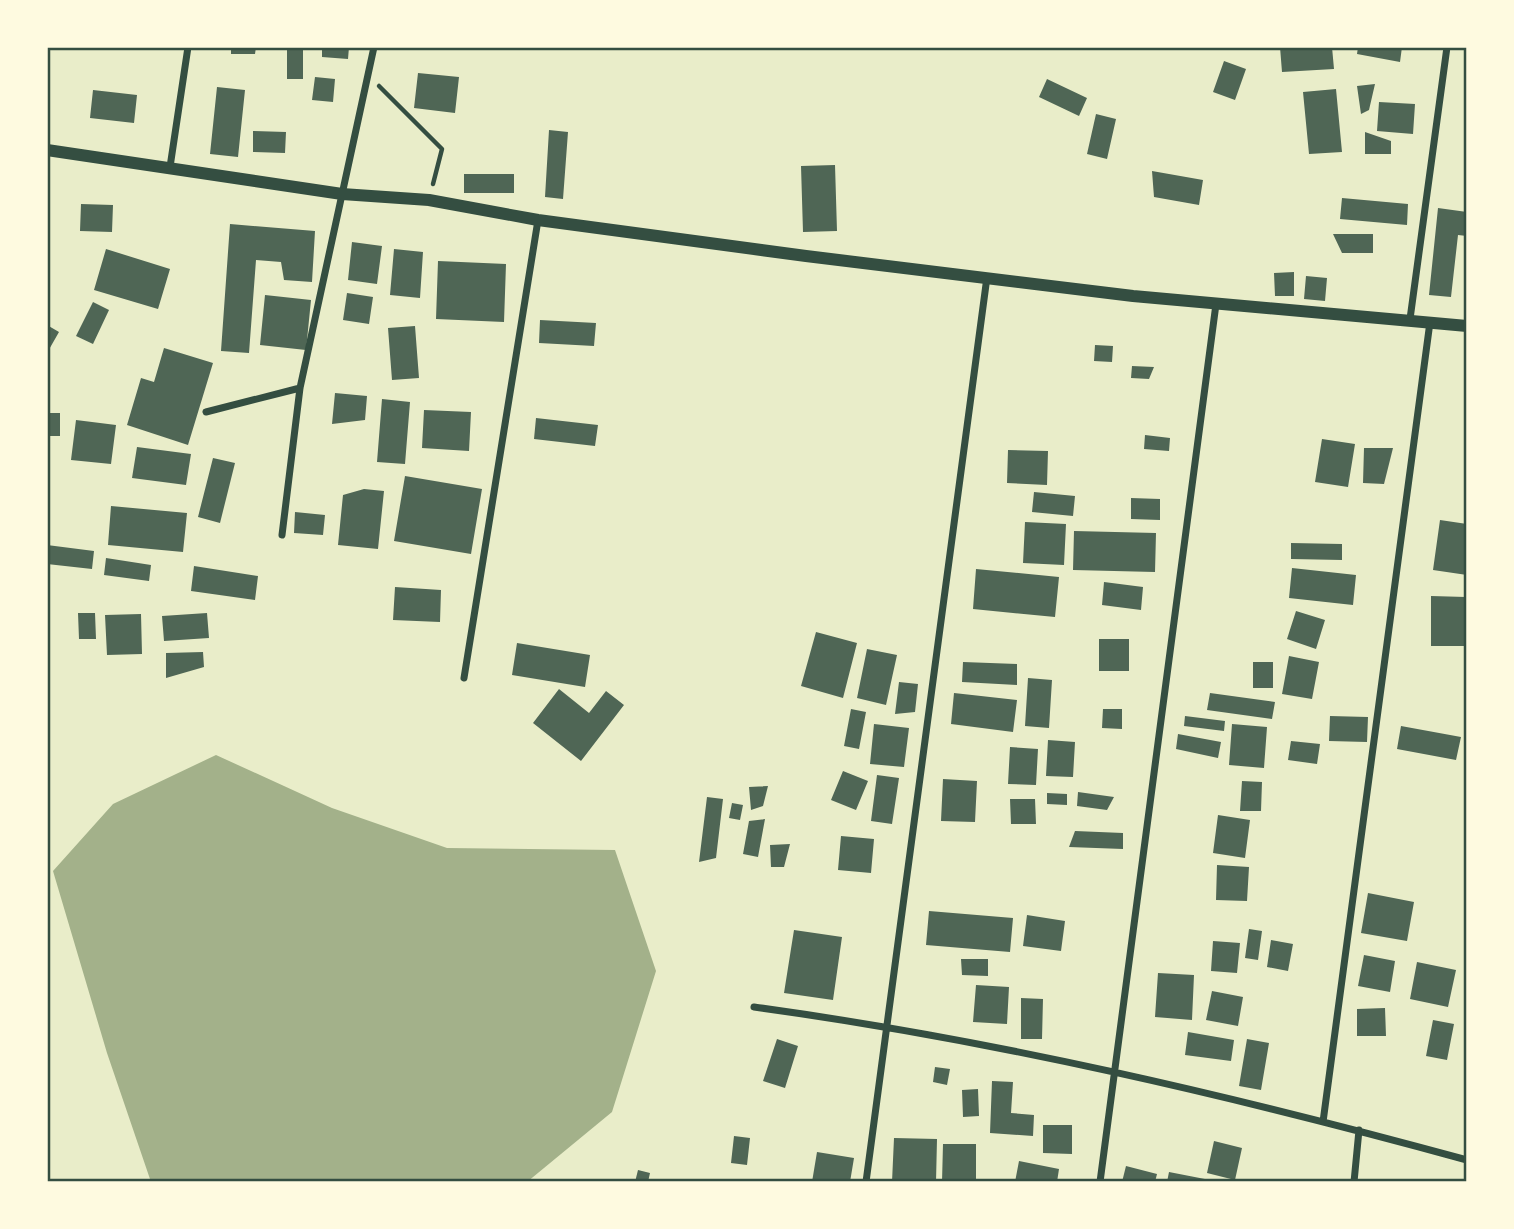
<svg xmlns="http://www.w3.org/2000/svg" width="1514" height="1229" font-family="'Sofia Sans Condensed',sans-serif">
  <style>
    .water { fill: #a3b18a }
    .building { fill: #4f6655 }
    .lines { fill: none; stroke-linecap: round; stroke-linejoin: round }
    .path { stroke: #344e41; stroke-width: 4.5 }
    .minor { stroke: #344e41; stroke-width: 7 }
    .tertiary { stroke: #344e41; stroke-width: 12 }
    .neatline { fill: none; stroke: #344e41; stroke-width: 2.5 }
  </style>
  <rect width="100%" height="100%" fill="#e9edc9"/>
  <path class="water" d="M216,755L332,808L447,848L615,850L656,971L612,1112L527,1182H151L107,1053L53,871L113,804Z"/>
  <path class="building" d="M231,47H256L255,54H231Z
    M287,47H303V79H287Z
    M322,47H349L348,59L322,57Z
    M1280,47H1332L1334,69L1282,72Z
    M1358,47H1402L1400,62L1357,54Z
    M1224,61L1246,69L1235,100L1213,92Z
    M418,73L459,77L455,113L414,108Z
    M315,77L335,79L333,102L312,100Z
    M1047,79L1087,98L1079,116L1039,97Z
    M1375,84L1369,110L1361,114L1357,86Z
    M217,87L245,90L238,157L210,154Z
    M1336,89L1342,152L1309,154L1303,92Z
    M93,90L137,95L134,123L90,118Z
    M1379,102L1415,104L1413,134L1377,131Z
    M1096,114L1116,119L1107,159L1087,154Z
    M549,130L568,132L563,199L545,197Z
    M253,131L286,132L285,153L253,152Z
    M1365,132L1391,141V154H1365Z
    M835,165L837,231L803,232L801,166Z
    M1152,171L1203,180L1199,205L1154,197Z
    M464,174H514V193H464Z
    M1342,198L1408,204L1407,225L1340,219Z
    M81,204L113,205L112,232L80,231Z
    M1438,208L1467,212V236L1458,235L1451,297L1429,295Z
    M230,224L315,231L312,282L284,280L281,262L256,260L249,353L221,351Z
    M1333,234H1373V253H1342Z
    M352,242L382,246L377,284L348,280Z
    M106,249L170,269L158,309L94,290Z
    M394,249L423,252L420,298L390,295Z
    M438,261L506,264L504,322L436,319Z
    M1294,272V296H1275L1274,273Z
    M1306,276L1327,278L1325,301L1304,299Z
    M347,293L373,297L369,324L343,320Z
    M265,295L311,300L306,350L260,345Z
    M93,302L109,310L93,344L76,336Z
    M540,320L596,323L594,346L539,343Z
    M47,325L59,332L47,353Z
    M415,326L419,378L392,380L388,328Z
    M1095,345L1113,346L1112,362L1094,361Z
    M164,348L213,363L188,445L127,425L141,378L154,382Z
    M1132,366L1154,367L1149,379L1131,378Z
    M335,393L367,396L365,420L332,424Z
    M382,399L410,402L405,464L377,462Z
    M424,410L471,412L469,451L422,448Z
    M47,413H60V436H47Z
    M536,418L598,425L595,446L534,439Z
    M76,420L116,425L111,464L71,460Z
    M1145,435L1170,438L1169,451L1144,449Z
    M1322,439L1355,444L1348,487L1315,482Z
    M137,447L191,454L186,485L132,478Z
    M1364,448H1393L1384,484L1363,483Z
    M1008,450L1048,451L1047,485L1007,483Z
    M213,458L235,463L220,523L198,517Z
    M405,476L482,489L471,554L394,541Z
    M364,489L384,491L378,549L338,545L343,495Z
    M1034,492L1075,496L1073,516L1032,512Z
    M1131,498L1160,499V520L1131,519Z
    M111,506L187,513L183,552L108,545Z
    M295,512L325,515L323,535L294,533Z
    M1440,520L1467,524V575L1433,570Z
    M1025,522L1066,524L1064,565L1023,563Z
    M1074,531L1156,533L1155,572L1073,570Z
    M1291,543L1342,544V560L1291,559Z
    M47,545L94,551L92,569L47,564Z
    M106,558L151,565L149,581L104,575Z
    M194,566L258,576L255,600L191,591Z
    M1292,568L1356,575L1353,605L1289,598Z
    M976,569L1059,577L1055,617L973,609Z
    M1104,582L1143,587L1141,610L1102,605Z
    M395,587L441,590L440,622L393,620Z
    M1431,596L1466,597V646H1431Z
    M1296,611L1325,620L1316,649L1287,639Z
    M78,613H95L96,639H79Z
    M207,613L209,638L164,641L162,616Z
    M141,614L142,654L107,655L105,615Z
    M816,632L857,643L843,698L801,686Z
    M1099,639H1129V671H1099Z
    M517,643L590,655L585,687L512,675Z
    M867,649L897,655L886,705L857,698Z
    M203,652L204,667L166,678V653Z
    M1289,656L1319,662L1312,699L1282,694Z
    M963,662L1017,664V685L962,682Z
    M1253,662H1273V688H1253Z
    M1028,678L1052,680L1049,728L1025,726Z
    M899,682L918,684L915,712L895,714Z
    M559,689L589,713L606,691L624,705L581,761L533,723Z
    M954,693L1017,700L1013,732L951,724Z
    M1210,693L1275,702L1272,719L1207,710Z
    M851,709L866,712L859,749L844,746Z
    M1103,709H1122V729L1102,728Z
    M1185,716L1225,721L1224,731L1184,726Z
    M1330,716L1368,717L1367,742L1329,741Z
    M874,724L909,728L904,767L870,764Z
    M1232,724L1267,727L1264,768L1229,765Z
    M1401,726L1461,737L1456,760L1397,749Z
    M1178,734L1221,742L1218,758L1176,749Z
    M1048,740L1075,742L1073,777L1046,776Z
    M1291,741L1320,744L1317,764L1288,760Z
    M1010,747L1038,749L1036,785L1008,784Z
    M843,771L868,781L856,810L831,800Z
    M877,775L899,778L892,824L871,821Z
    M943,779L977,781L975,822L941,821Z
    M1242,781L1262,782L1261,811H1240Z
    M768,786L763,806L751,810L749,787Z
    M1078,792L1114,797L1107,810L1077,806Z
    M1047,793L1067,794V805L1047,804Z
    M707,797L723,799L716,858L699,862Z
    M1010,799H1035L1036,824H1011Z
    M732,803L743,805L740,820L729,818Z
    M1218,815L1250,820L1245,858L1213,853Z
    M765,819L758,857L743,854L749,821Z
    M1075,831L1123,833V849L1069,847Z
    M841,836L874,839L871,873L838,870Z
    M790,844L784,867H771L770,845Z
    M1217,865L1249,867L1247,901L1216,900Z
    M1368,893L1414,902L1407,941L1361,933Z
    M929,911L1013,918L1010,952L926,945Z
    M1027,915L1065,921L1061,951L1023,946Z
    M1249,929L1262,931L1258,960L1245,958Z
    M794,930L842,937L833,1000L784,993Z
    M1271,940L1293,944L1288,971L1267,967Z
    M1213,941L1240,943L1237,973L1211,971Z
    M1364,955L1395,961L1390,992L1358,986Z
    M961,959H988V976L962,975Z
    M1417,962L1456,970L1448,1007L1410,999Z
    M1158,973L1194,975L1192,1020L1155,1017Z
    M976,985L1009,987L1007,1024L973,1022Z
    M1212,991L1243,997L1238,1026L1206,1020Z
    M1021,998L1043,999L1042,1039H1021Z
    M1385,1008L1386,1036H1357V1009Z
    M1433,1020L1454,1024L1447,1060L1426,1056Z
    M1188,1032L1234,1040L1231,1061L1185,1055Z
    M777,1039L798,1046L785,1088L763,1081Z
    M1247,1039L1269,1043L1261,1090L1239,1086Z
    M935,1067L950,1069L947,1085L933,1082Z
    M992,1081L1013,1082L1011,1113L1034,1115L1033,1136L990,1133Z
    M978,1089L979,1116L963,1117L962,1090Z
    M1043,1125H1072V1154L1043,1153Z
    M734,1136L750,1138L747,1165L731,1163Z
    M894,1138L937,1139L936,1182H892Z
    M1214,1141L1242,1148L1235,1180L1207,1173Z
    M943,1144H976V1182H942Z
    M817,1152L854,1158L850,1182H812Z
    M1019,1161L1059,1169L1057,1182H1015Z
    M1126,1166L1157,1174L1155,1182H1122Z
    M638,1170L650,1173L648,1182H635Z
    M1169,1172L1210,1180V1182H1167Z"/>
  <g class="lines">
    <path class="path" d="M379,86L442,149L433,184"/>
    <path class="minor" d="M170,167L188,47
      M1410,319L1447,47
      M206,412L300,388
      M282,535L300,388L374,47
      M464,678L538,220
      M754,1007C995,1040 1233,1096 1467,1160
      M1323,1122L1430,322
      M866,1182L987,277
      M1100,1182L1216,304
      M1354,1182L1359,1130"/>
    <path class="tertiary" d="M47,150L342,194L429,200L538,220L806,256L1133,296L1467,326"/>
  </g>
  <rect width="1514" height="1229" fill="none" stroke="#fefae0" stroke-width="98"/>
  <rect x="49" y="49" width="1416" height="1131" class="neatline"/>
</svg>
